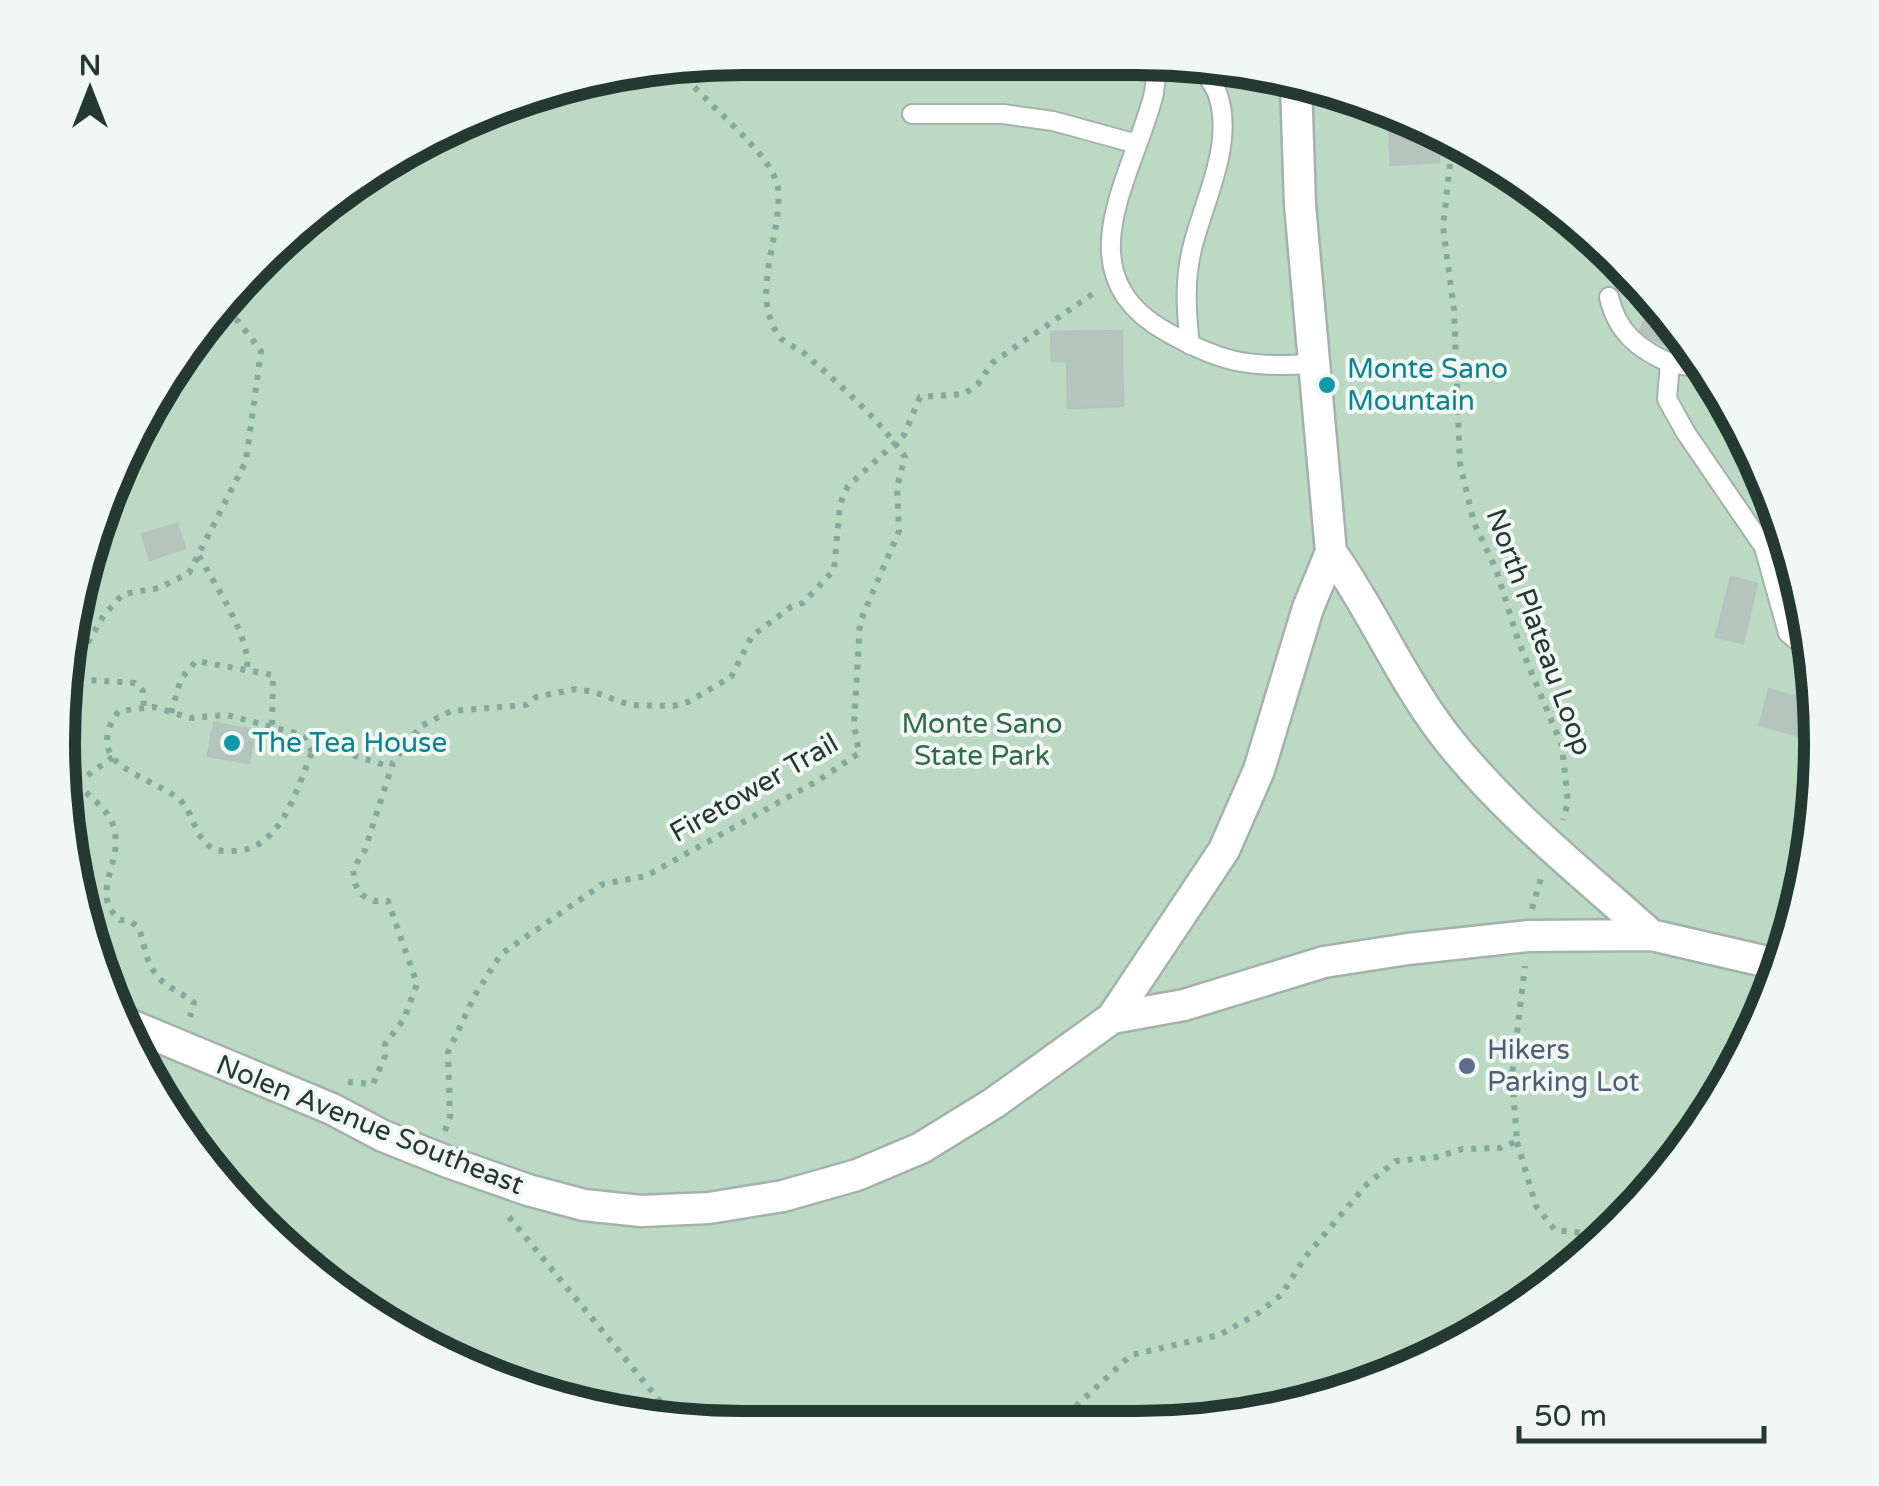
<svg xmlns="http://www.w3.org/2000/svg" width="1879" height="1486" font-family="'Varela Round',sans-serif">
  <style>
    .green { fill: #bbd9c3 }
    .building { fill: #b6c4be; stroke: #b4c3bc; stroke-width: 2.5 }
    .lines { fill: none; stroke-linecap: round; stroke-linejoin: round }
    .service-casing { stroke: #a4b1ac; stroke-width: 22 }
    .tertiary-casing { stroke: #a4b1ac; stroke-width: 35 }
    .path { stroke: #84aa9d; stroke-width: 6; stroke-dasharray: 5 8; stroke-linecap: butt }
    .service { stroke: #fff; stroke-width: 18 }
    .tertiary { stroke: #fff; stroke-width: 30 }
    .culture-dot { fill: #0f9aa8; stroke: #f1f7f4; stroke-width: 4 }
    .service-dot { fill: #5c6f8a; stroke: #f1f7f4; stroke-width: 4 }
    .labels { text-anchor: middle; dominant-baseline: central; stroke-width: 8; stroke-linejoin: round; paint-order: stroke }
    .culture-label { font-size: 28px; fill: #0d838f; stroke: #f1f7f4; text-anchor: start }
    .street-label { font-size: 28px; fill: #233932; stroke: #f1f7f4 }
    .park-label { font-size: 28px; fill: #316c46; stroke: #f1f7f4 }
    .service-label { font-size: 28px; fill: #4e5e75; stroke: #f1f7f4; text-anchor: start }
    .rim { fill: none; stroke: #233932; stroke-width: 12 }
  </style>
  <rect width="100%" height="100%" fill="#e1eae5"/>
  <path class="green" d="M743,58L1180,59L1357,94L1478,149L1588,227L1730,401L1785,523L1816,654L1820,788L1798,921L1751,1047L1679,1161L1588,1259L1478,1337L1314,1405L1181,1427L610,1415L480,1376L326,1287L228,1195L149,1085L81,920L58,742L81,565L150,400L259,258L401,149L566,81Z"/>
  <path class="building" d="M1388,108L1437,131L1439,162L1391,165Z
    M1535,190L1564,211L1540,215Z
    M1651,305L1690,352L1689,355L1639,333Z
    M1122,331L1123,406L1068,408L1067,361H1052L1051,332Z
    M177,524L185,548L150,560L142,534Z
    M1731,577L1757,584L1743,643L1716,637Z
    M1802,688L1816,692L1817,689L1818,741L1760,725L1769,689L1799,698Z
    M214,723L255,730L249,763L208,756Z"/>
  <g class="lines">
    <g class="service-casing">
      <path id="service" d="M1157,59C1156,71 1156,85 1153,97C1131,180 1064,273 1165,331C1221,363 1249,368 1312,364
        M912,114H1003L1053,121L1137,144
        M1609,297C1617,332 1638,349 1670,363L1667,399L1686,433L1764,547L1788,633L1816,657
        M1190,345C1186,310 1184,279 1193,245C1205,198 1234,144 1218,95C1214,84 1205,73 1198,62
        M1670,363L1703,368"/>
    </g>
    <g class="tertiary-casing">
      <path id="tertiary" d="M1296,82L1300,205L1331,552C1372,610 1400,676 1443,733C1503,811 1579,870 1651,935
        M1112,1018L1224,850L1259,770L1308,608L1331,552
        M123,1022L332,1109L383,1136L448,1162L528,1190L584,1205L641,1211L709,1208L783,1196L857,1175L921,1148L994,1103L1112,1018L1184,1005L1324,962L1408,949L1528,936L1651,935L1781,965"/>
    </g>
    <path class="path" d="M1453,138L1443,227L1454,310L1460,464L1474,523L1496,569L1518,640L1562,746L1568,802L1563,820
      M199,556C214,583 251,638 247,668
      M67,674L74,679L135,683L143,691L144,709
      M74,679L83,651L104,615L123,594L159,588L189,573L246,461L261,351L238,321L220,309
      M171,713L181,679L196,661L273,675L272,728
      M58,749C64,760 69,774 77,783C89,797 107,808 113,825C126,863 87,891 120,920H129L139,928C146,950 146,970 167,985C176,992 186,995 194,1003L190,1017
      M312,752L305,738L295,733L227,715L190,718L154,707L119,711C110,722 103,739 110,753C119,772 163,785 180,800C193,812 194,834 208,845C215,851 221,851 230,851C281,853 296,790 312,752L320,745L391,767
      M77,783L113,757
      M1532,909L1541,878
      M348,1082L373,1084L385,1056V1044L404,1019L417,984L388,901H374L362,895L355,884L353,869L365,850L393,762L421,726L451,711L526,705L536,697L576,689L594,692L630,705L673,706L688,702L731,677L752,636L791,607L803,603L834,570L840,504L848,486L904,435L920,397L964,394L978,384L992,363L1097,291
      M445,1131L450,1117L448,1052L475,995L501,954L603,884L646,876L819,780L859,753L854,724L860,622L899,531L897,487L905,457C878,418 841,386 805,354C798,348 785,344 780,337C748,296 783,234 778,188C773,152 700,101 677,66
      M1517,1142L1536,1206L1555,1230L1594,1234L1604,1241
      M509,1217L673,1417
      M1027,1424L1075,1407L1131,1355L1219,1335L1257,1314L1281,1295L1306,1256L1368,1183L1396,1161L1437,1157L1462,1149L1500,1148L1517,1141L1512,1075L1525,966"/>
    <use href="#service" class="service"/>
    <use href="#tertiary" class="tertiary"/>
  </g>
  <g class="culture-dot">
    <circle cx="1327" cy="385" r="10"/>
    <circle cx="232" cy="743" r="10"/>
  </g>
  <circle class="service-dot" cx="1467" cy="1066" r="10"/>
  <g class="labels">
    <g class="culture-label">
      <text x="1347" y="369">Monte Sano<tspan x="1347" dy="32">Mountain</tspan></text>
      <text x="252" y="743">The Tea House</text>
    </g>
    <g class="street-label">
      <text transform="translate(1539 632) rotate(70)">North Plateau Loop</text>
      <text transform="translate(754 788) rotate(-30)">Firetower Trail</text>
      <text transform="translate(370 1125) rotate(22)">Nolen Avenue Southeast</text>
    </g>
    <g class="park-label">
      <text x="982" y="724">Monte Sano<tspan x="982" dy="32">State Park</tspan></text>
    </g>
    <g class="service-label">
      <text x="1487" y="1050">Hikers<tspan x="1487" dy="32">Parking Lot</tspan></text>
    </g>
  </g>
  <path d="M0 0H1879V1486H0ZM743 75H1136A668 668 0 0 1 1804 743V743A668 668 0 0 1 1136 1411H743A668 668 0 0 1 75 743V743A668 668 0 0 1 743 75Z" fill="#f1f7f4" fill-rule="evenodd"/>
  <path class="rim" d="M743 75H1136A668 668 0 0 1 1804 743V743A668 668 0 0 1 1136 1411H743A668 668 0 0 1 75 743V743A668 668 0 0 1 743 75Z"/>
  <g transform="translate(90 90)" stroke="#f1f7f4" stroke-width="8" paint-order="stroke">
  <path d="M0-8L18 38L0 25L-18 38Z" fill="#233932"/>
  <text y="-15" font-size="28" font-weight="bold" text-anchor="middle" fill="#233932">N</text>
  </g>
  <path d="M1519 1426v15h245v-15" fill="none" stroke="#233932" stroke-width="5"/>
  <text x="1534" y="1426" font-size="30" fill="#233932" stroke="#f1f7f4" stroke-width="8" paint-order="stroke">50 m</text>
</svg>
